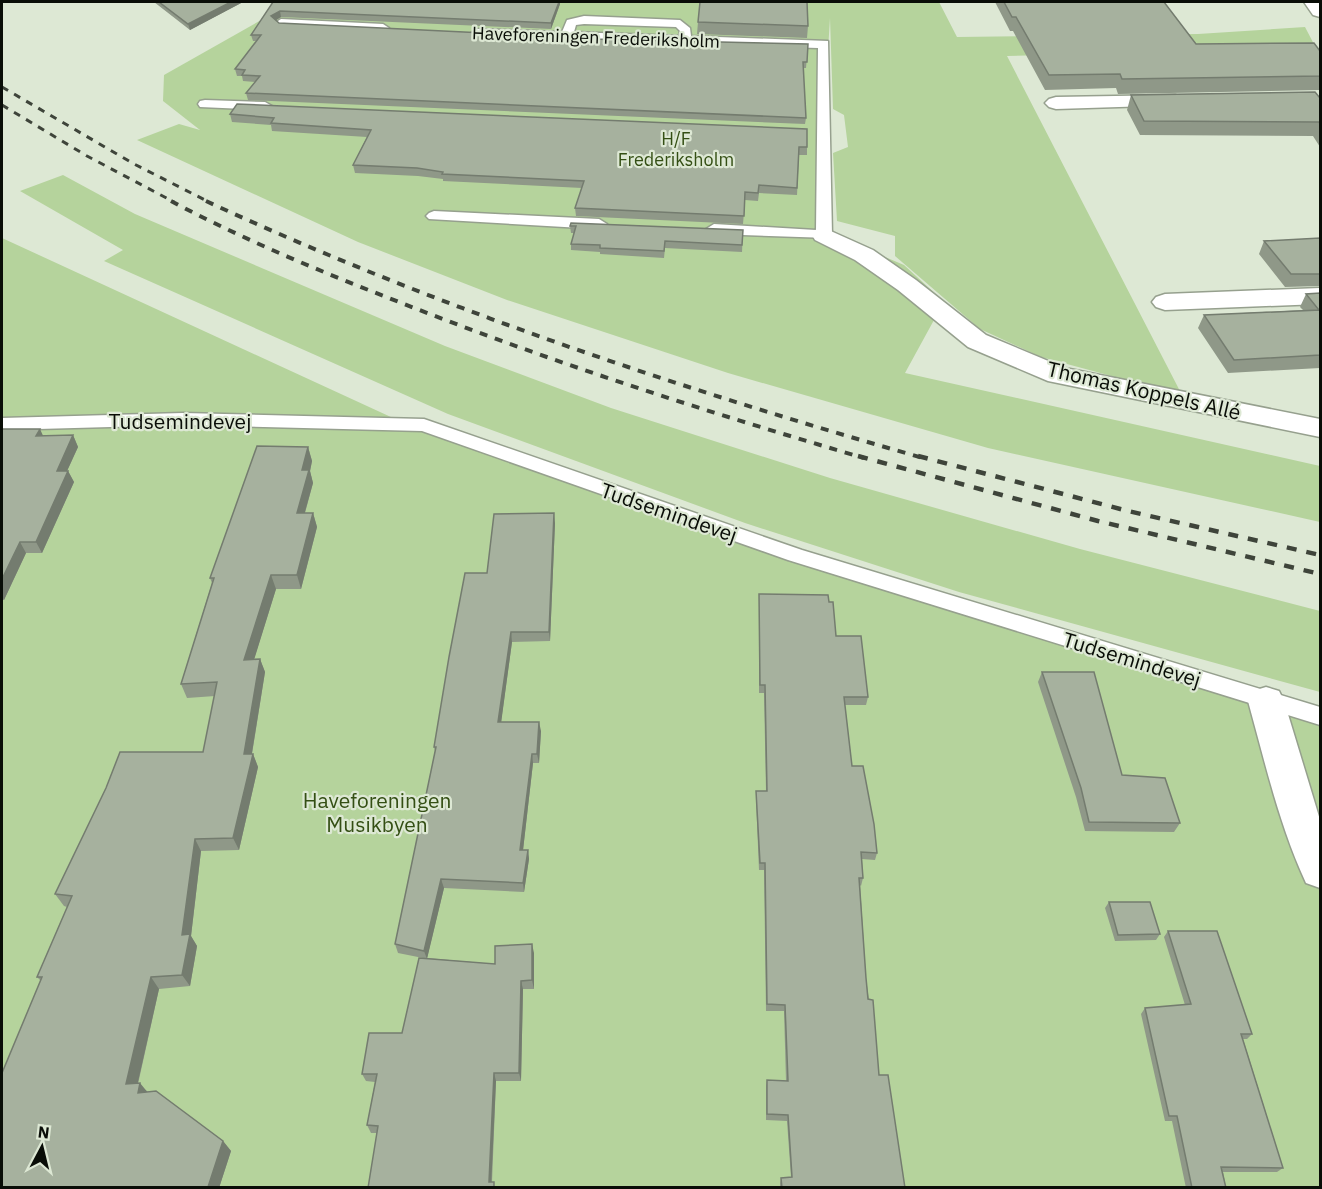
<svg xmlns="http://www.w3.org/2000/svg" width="1322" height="1189" font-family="'IBM Plex Sans',sans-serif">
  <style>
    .green { fill: #b5d39c }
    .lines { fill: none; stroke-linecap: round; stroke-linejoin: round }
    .lane-casing { stroke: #96a08e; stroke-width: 3 }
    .street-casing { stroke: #96a08e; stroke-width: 3 }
    .lane { fill: #fff; fill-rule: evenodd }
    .street { fill: #fff; fill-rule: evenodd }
    .rail-far2 { stroke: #3e443a; stroke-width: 3; stroke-dasharray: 7 7; stroke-linecap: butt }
    .rail-far1 { stroke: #3e443a; stroke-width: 4; stroke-dasharray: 8 8; stroke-linecap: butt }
    .rail { stroke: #3e443a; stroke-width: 4.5; stroke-dasharray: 10 10; stroke-linecap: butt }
    .wall { fill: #8f9888 }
    .shaded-wall { fill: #747c6f }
    .building { fill: #a6b19e; stroke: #747c6f; stroke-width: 1.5 }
    .labels { text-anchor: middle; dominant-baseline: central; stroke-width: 4.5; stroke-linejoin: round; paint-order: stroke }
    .far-street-label { font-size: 18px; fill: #090d07; stroke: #dde8d4 }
    .far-park-label { font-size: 18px; fill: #344f14; stroke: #dde8d4 }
    .street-label { font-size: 21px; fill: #090d07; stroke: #dde8d4 }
    .park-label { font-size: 21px; fill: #344f14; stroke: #dde8d4 }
  </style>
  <rect width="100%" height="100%" fill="#dde8d4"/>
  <path class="green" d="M293,2H939L957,37L1198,34L1305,27L1316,48L1007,56L1182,395L1041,357L980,329L895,256V236L837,221L833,153L848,147L844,115L833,109L830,18L823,131L833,235L904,265L953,310L934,320L905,373L1320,466V522L988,448L728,373L507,300L358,242L137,140L179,124L200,130L163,101L164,75Z
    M63,175L135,214L445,346L611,408L830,478L1080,549L1320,611V692L959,592L745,523L448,414L104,261L123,250L20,191Z
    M2,238L430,435L1320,726V1187L2,1188Z"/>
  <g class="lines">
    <g class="lane-casing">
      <path id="lane" d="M584,16L680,20L690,28L691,36L828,41L832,235L829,238L714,234L706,229L714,224L816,230L818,48L477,37L471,33L477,29L562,32L567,20ZM584,24L676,27L680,31L679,36L574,32L576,25Z
        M281,19L383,24L389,28L383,32L277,26L275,23Z
        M205,100L265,102L272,106L265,110L200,107L198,104L200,101Z
        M434,211L599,219L607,224L599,229L429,219L426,216L429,213Z
        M183,413L424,419L802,550L1320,707V725L788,560L422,431L183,425L2,430V418Z"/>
    </g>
    <g class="street-casing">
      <path id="street" d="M1304,2H1320V17L1313,15Z
        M1175,95L1182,97L1185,101L1182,105L1056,109L1049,107L1045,103L1049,99L1056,97Z
        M824,228L873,250L916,280L986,335L1065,368L1320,419V437L1048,381L968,347L898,290L855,260L815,240L812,235L815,230Z
        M1320,288V304L1165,310L1156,307L1152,302L1156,297L1165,294Z
        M1266,687L1279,691L1284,701L1320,820V888L1306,883C1279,825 1265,762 1248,701L1253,691Z"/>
    </g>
    <use href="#lane" class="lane"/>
    <use href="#street" class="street"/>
    <path class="rail-far2" d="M2,87L134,164L209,202
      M2,105L87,156L174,202"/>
    <path class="rail-far1" d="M171,201C244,240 322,272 399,302C551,362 707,412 864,458
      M206,201C437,308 678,388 923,458"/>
    <path class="rail" d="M858,456L1098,521L1320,574
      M918,456L1128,511L1320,555"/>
  </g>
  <path class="wall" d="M15,2H38L17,3Z
    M154,2H243L190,30Z
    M273,2L560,4L551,29L281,17L276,20L279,23L547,36V38L808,44L806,68H803L806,118L805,124L248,100L246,93L255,82L243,81L242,76H237L235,69L257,41H253L251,35Z
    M995,2H1164L1196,44L1320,51V90L1118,94L1116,88L1045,90L1013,31H1010Z
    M698,22L808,26L807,38L697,34Z
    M1131,95L1319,98H1320V147L1313,136L1140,135L1127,110Z
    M230,114L807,147V155H799L797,195L759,193L758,201L745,200L743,224L576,216L575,208L582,188L443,181V179L418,176L355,173L353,165L367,137L272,131L271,125L232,122Z
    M570,226L743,230L742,252L665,248L664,258L600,254V252L571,250V244L574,233H571Z
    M1320,238V286L1285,287L1259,254L1264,241Z
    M1320,293V368L1228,373L1198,328L1204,315L1303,310L1300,307L1306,294Z
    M2,429L43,436L73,435L78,447L67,471H68L74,482L42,553H26L4,600H2Z
    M308,447L312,461L310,471L313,483L305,513H313L317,527L301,589H276L254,659H260L265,672L252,754H253L258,767L239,850L201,851L191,936L197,946L190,986L159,989L138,1084L148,1092L223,1141L231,1151L219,1188H2L41,981L37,977L67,907L64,906L55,894L203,752L215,696L187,698L181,684L212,583L210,578Z
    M555,523L550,641L512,642L501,722L541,731L539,763H533L523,850H528L529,859L524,892L444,888L427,958L495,964L534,953V989H523L521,1081H496L492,1182L494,1188L377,1133H371L367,1125L375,1082L366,1081L362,1074L402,1033L423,958L398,953L395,944L435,751L434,747L487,573Z
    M759,594L829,602L836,636L868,697L866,705H845L852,766L877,853L875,860L862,859L863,878L861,886L860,885L866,978L879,1075L905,1188H780V1183L781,1178L791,1177L787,1121L766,1120V1086L767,1080L786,1081L784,1011H766L764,870H759L756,799V791H766L764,693H759Z
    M1042,672L1122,775L1180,823L1174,832L1085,831L1076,797L1038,682Z
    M1109,902L1160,934L1156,940L1115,941L1105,908Z
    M1168,931L1252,1034L1247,1039H1243L1283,1168L1277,1172H1223L1226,1188H1186L1172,1121H1165L1141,1014L1145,1008L1185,1005L1164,937Z"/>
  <path class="shaded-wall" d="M231,2H243L190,30L188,24Z
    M559,2H560V4L551,29V23Z
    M280,11L281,17L273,22L271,16Z
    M40,429L45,440L36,436Z
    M73,435L78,447L62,482L57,471Z
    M308,447L312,461L310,471L313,483L301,526L297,513L302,470Z
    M68,471L74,482L42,553L36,542Z
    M313,513L317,527L301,589L297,575Z
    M554,513L555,523L550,641L549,632Z
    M20,542L26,553L4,600L2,596V579Z
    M271,575L276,589L250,673L244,660Z
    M511,632L512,642L500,731L498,722Z
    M260,659L265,672L250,765L253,754L258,767L239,850L233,838L244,754Z
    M539,722L541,731L539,763L537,754Z
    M532,754L533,763L522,859L520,850Z
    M195,839L201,851L191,936L197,946L190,986L182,975V935Z
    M528,850L529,859L524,892L523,883Z
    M441,879L444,888L427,959L424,951Z
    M532,944L534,953V989L532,980Z
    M151,977L159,989L135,1095L126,1084Z
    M521,981L523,989L521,1081L519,1073Z
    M494,1073L496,1081L491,1188L489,1182Z
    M140,1083L149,1094L138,1093Z
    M223,1141L231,1151L219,1188H208Z"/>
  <path class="building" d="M159,2H231L188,24Z
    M273,2H559L551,23L280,11L271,16L279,23L547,36L546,38L808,44L807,62H803L806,118L246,93L260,76L242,75L245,70L235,69L261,35H251Z
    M700,2H807L808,26L698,22Z
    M1004,2H1164L1196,44L1314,43L1320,51V76L1122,79L1120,74L1049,75L1016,17H1012Z
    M1315,92L1320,98V124L1319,122L1144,121L1131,95Z
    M237,104L807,129V147H799L797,188L759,185L758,193L745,192L744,216L575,208L584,181L442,174L443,172L417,168L353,165L371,130L271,123L274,118L230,114Z
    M571,223L743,230L742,245L665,241L664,251L600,248V245L571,244L576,226H570Z
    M1320,238V274H1291L1264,241Z
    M1320,293V355L1234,360L1204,315L1319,310L1306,294Z
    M2,429H40L36,436L73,435L57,471H68L36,542H20L2,579Z
    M257,446L308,447L302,470H309L297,513H313L297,575H271L244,660L260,659L244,754H253L233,838L195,839L182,935L190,934L182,975L151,977L126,1084L140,1083L138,1093L156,1091L223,1141L208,1187L2,1188V1073L42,977H37L72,896L55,894L106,788L120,752H203L217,682L181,684L214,578H210Z
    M554,513L549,632H511L498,722H539L537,754H532L520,850H528L523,883L441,879L424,951L395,944L436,747H434L449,657L465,573H487L494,514Z
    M759,594L828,595L829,602H833L836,636H861L868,697H844L852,766H863L874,824L877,853L861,852L863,878H859L866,978L868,999L873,1000L879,1075H888L905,1188H782L781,1178L792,1177L788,1115L767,1114V1080L788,1081L785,1005L767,1004L765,863H760L756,791H767L765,685H760Z
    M1042,672H1094L1122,775L1165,778L1180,823L1089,822L1081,788Z
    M1109,902H1150L1160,934L1118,935Z
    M1168,931H1217L1252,1034H1241L1283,1168L1221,1167L1226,1188H1192L1177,1116H1169L1145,1008L1191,1004Z
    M532,944V980L521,981L519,1073H494L489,1182H494V1188H368L378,1126L367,1125L377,1074H362L369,1033H402L419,958L495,964V946Z"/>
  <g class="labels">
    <g class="far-street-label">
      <text transform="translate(596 37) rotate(2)">Haveforeningen Frederiksholm</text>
    </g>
    <g class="far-park-label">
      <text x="676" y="138">H/F<tspan x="676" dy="21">Frederiksholm</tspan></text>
    </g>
    <g class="street-label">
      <text transform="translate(1144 390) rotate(13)">Thomas Koppels Allé</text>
      <text x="180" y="421">Tudsemindevej</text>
      <text transform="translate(669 512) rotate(19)">Tudsemindevej</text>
      <text transform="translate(1132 659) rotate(17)">Tudsemindevej</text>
    </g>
    <g class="park-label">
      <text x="377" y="800">Haveforeningen<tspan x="377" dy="24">Musikbyen</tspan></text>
    </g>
  </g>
  <rect width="1322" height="1189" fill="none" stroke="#090d07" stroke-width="6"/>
  <g transform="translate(42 1147) rotate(7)" stroke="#dde8d4" stroke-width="4.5" paint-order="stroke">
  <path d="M0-4.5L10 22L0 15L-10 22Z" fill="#090d07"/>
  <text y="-9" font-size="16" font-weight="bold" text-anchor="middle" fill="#090d07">N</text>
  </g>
</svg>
